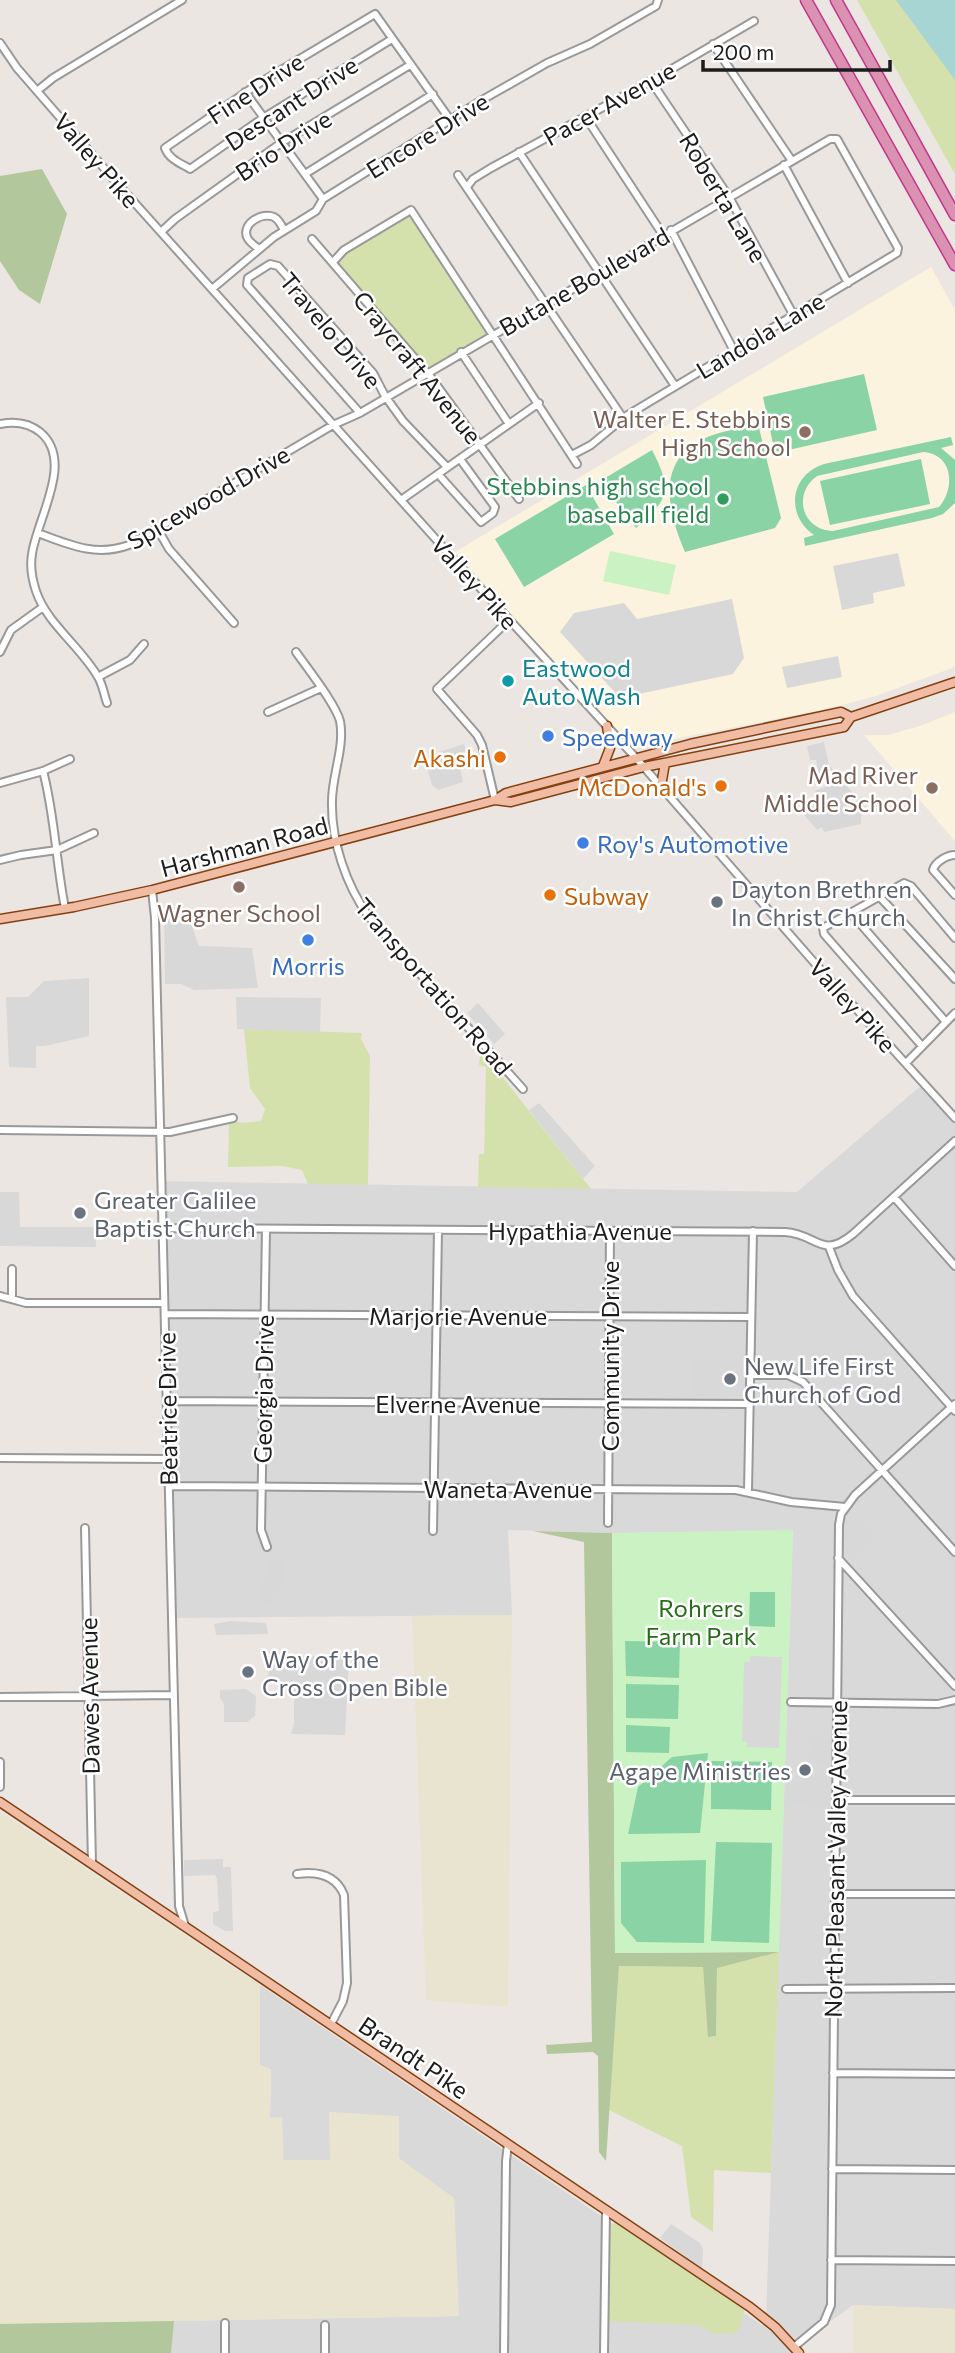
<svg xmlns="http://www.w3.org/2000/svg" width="955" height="2353" font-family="Commissioner,sans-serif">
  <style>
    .residential { fill: #dad9d9 }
    .education { fill: #fbf3dd }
    .farmland { fill: #e9e4cf }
    .grass { fill: #d4e1ad }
    .forest { fill: #b3c79c }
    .park { fill: #cbf2c3 }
    .pitch { fill: #89d3a4; fill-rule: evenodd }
    .parking { fill: #d8d8d8 }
    .water { fill: #a7d5d4 }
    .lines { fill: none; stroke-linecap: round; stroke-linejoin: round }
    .minor-casing { stroke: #999; stroke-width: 10 }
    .major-casing { stroke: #834011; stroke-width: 11 }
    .highway-casing { stroke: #c2378a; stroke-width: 13 }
    .minor { stroke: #fff; stroke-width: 6 }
    .major { stroke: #f0bca3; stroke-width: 8 }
    .highway { stroke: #db92b2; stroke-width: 10 }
    .education-dot { fill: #8d6e63; stroke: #fff; stroke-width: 2.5 }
    .leisure-dot { fill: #2e9e5b; stroke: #fff; stroke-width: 2.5 }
    .culture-dot { fill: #0f9aa8; stroke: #fff; stroke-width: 2.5 }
    .shop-dot { fill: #3f7fe0; stroke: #fff; stroke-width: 2.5 }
    .food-dot { fill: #e8710a; stroke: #fff; stroke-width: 2.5 }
    .worship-dot { fill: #6b7280; stroke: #fff; stroke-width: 2.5 }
    .labels { text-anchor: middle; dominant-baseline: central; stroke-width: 5; stroke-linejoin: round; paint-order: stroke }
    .street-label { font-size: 24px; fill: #1c1c1c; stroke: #fff }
    .education-label { font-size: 24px; fill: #785e54; stroke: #fff; text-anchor: end }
    .leisure-label { font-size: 24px; fill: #27864d; stroke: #fff; text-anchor: end }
    .culture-label { font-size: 24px; fill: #0d838f; stroke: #fff; text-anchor: start }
    .shop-label { font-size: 24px; fill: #366cbe; stroke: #fff; text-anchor: start }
    .food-label { font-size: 24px; fill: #c56008; stroke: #fff; text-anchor: end }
    .worship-label { font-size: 24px; fill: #5b616d; stroke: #fff; text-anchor: start }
    .park-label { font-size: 24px; fill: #256c17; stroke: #fff }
  </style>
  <rect width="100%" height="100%" fill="#ece6e2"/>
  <path class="residential" d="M924,1083L955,1118V2309L853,2305L795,2347L799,2353H0V2324L458,2316L454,2198L330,2112L331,2160H283L282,2118H270L271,2070L260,2066V1985L790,2344L766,2319L793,1531L612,1533L508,1530L512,1615L172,1618L161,1181L797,1192Z"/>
  <path class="education" d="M931,267L955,310V667L876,696L823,710L638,746L607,726L450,555Z
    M955,712V841L864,735H888L920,726Z"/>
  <path class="farmland" d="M512,1615L508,2007L426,2000L412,1616Z
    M0,1812L260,1985V2065L271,2069L270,2118L282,2117L283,2160H330L329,2112L399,2116V2158L454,2198L459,2316L0,2324Z
    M853,2305L955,2309V2353H853Z"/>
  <path class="grass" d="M857,0H955V174Z
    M411,210L492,334L426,373L333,262Z
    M244,1029L362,1033L361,1039L370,1056L368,1185L308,1184L302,1170L283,1166L228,1167L229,1120L242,1123L261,1121L265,1109L250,1088Z
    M481,1050L583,1179L591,1189L478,1187L479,1154H484L486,1067L479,1065Z
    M779,1952L771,2173L714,2170L713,2232L691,2217L682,2146L609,2110L619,1966L703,1967L709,2037L716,2036L717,1967Z
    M614,2223H620L745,2307L740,2328L735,2333L715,2334L698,2325L608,2321V2238L610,2227Z"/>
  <path class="forest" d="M42,169L67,214L40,304L19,290L0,261V176Z
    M533,1531L612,1533L615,1953L779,1952L717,1968L716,2036L708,2037L703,1967L619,1966L606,2161L599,2152L598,2056L593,2052L547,2054L546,2045L592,2042L584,1542Z
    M174,2321L171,2353H0V2324Z"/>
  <path class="park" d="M610,551L676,565L669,595L603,581Z
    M793,1530L779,1952L615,1953L612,1533Z"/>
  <path class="pitch" d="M864,374L877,430L775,453L763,397Z
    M744,428H759L781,518L775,528L685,552C656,485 664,438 744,428Z
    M951,437L953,445L941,448L955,460V503L943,514L932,518L805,546L804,538L814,535C785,515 790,475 824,464ZM923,452C954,454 955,489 939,507L833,531C802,530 792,494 817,476Z
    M652,450C673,491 669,499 636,528L600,481Z
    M921,459L930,504L830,525L820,481Z
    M586,485L614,534L524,587L495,539Z
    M750,1592H775V1627L749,1626Z
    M625,1641L680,1642L679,1678L626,1676Z
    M626,1684L679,1685L678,1719L626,1718Z
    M626,1725L670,1727L669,1753L626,1752Z
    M708,1753L700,1833L628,1834L638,1787L672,1757Z
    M711,1761L772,1762L771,1810L711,1809Z
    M716,1842L772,1843L769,1943L711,1941Z
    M706,1860L704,1943L637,1942L621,1923V1862Z"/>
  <path class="parking" d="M898,553L905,586L873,593L874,603L842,610L833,566Z
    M732,599L744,658L733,674L620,698L560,632L574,613L624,603L637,619Z
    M838,656L842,677L787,688L782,667Z
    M824,742L829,765L868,811L861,815V824L824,832L822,827L817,830L801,811L817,804L814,795L815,791L825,787V781L818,773L816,760H810L807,746Z
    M464,744L466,751L457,754L463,782L438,790L432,785L424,757Z
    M185,907L199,946L252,948L258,988L194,990L181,984H165L164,908Z
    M89,978V1036L45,1046H36V1068L9,1067L6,997H28L44,981Z
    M236,997L321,998L320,1032L237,1029Z
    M478,1003L505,1034L494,1044L467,1013Z
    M539,1103L595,1166L583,1179L529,1110Z
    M0,1192H19L20,1227H95L96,1247L0,1246Z
    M693,1361H747L745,1397L736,1399V1369L720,1368L719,1399H693Z
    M845,1519L856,1531L863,1524L875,1537L850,1562L842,1549L844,1546Z
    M279,1557L280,1560H286V1585L273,1586V1606L262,1605V1582L268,1581L267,1563Z
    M231,1621L266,1623L268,1634L216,1635L214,1624Z
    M349,1655L345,1735L291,1734L294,1724V1687L276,1685L268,1678L270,1658Z
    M750,1656L782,1657L779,1748L747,1747V1742H742L744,1662H750Z
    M246,1689L256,1696L255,1716L247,1722H224V1704L220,1698V1690Z
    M815,1737L831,1738V1807L787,1805L788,1782H806L807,1776H822V1764H806L807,1759L813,1752Z
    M223,1859V1867H231L233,1931H225L213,1924V1912L219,1911L217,1879L215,1875L184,1876V1860Z
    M671,2224L700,2243L703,2249L702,2269L660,2238Z"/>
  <path class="water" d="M896,0H955V80Z"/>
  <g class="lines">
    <g class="minor-casing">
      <path id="minor" d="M392,39L263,118L190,169C180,163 169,159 165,148L261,82L375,14L451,121
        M0,43L17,68L116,182L450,555L636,758L812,960L955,1118
        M713,44L792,161
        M651,81L729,197L794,316
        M37,91L53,78L182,0
        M245,92L323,199
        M585,116L663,235
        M519,152L675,386
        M784,165L848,283
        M305,174L433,94
        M458,175L623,418
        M467,187L473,179L491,168L651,81L754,21
        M671,230L734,351
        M161,232L175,219L281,143L410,65
        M312,239L430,376L519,499
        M259,249C255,246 249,242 247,237C242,223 262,212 274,217C278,219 282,226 284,230
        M333,262L344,250L411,210L577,464
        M212,289L274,237L316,211L323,199L482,100L547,63L590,44L656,6L658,0
        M461,352L509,424
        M360,413L247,285L248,278L270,264L278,266L373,373L385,396L403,421L447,467
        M0,424C15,421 29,423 40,432C75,461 37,518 32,554C30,566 32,579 36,591C47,624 81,647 98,677C103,685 104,695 107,703
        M438,474L481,522L493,513L495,507L460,459
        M401,500L539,403
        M157,528L169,549L234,623
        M38,533C70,545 96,557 129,545L333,425L360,413L830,139H837L898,248L897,253L626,416L591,445L572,455
        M0,652L11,630L43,607
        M296,652C308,669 335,703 340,721C345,747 332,775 332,801C331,841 346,885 369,917L523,1089
        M98,677L130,660L144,644
        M268,712L321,688
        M43,771C55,816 56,863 65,908
        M0,783L43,771L70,759
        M495,800L482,745L477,735L437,689L509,620
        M955,855C947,855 935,862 933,870L955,895
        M0,860L21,855L57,850L94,833
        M152,890L155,918L179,1906L185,1926
        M879,896L955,979
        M850,912L946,1022
        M922,1046L824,934L823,928L904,883L911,886L955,938
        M906,1063L955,1013
        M0,1130L170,1132L233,1118
        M894,1197L955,1266
        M162,1228L785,1232C818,1234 821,1260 853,1234L955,1141
        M266,1229L261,1530L267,1547
        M829,1247L838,1270L853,1296L955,1411
        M0,1296L26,1303H164
        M12,1299V1269
        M165,1314L751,1317
        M750,1375H788L803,1382L955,1552
        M167,1401L750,1404
        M0,1458L168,1459
        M169,1486L736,1490L791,1502L845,1507
        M748,1491L753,1231
        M608,1523L610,1231
        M85,1528L92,1864
        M433,1531L438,1230
        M838,1558L955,1686
        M0,1697L174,1695
        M791,1702L938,1704L955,1700
        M0,1762V1787
        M836,1800H955
        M297,1874C318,1871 336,1875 344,1895L347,1983L343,2001L331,2024
        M835,1894H955
        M786,1989L955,1988
        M833,2073L955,2074
        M832,2169L955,2170
        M831,2260L955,2261
        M794,2347L824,2322L831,2305L839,1525L841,1514L855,1495L955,1404
        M225,2353V2323
        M325,2353V2325
        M504,2353L506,2161L508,2144
        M604,2353L606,2210"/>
    </g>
    <g class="major-casing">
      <path id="major" d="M603,766L610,748L607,726
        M661,786L665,763
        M495,800L511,802L644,767L844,727L851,717L955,682
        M0,919L74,907L152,890L495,800L506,793L690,744L841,712L851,717
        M0,1802L750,2307L775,2327L799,2353"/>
    </g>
    <g class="highway-casing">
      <path id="highway" d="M806,0L955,265
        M836,0L955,215"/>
    </g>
    <use href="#minor" class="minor"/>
    <use href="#major" class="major"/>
    <use href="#highway" class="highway"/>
  </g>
  <g class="education-dot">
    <circle cx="805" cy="432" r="7"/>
    <circle cx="932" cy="788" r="7"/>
    <circle cx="239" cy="887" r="7"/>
  </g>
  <circle class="leisure-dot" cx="723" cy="499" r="7"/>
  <circle class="culture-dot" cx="508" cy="681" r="7"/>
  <g class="shop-dot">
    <circle cx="548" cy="736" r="7"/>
    <circle cx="583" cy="843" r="7"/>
    <circle cx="308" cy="940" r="7"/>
  </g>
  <g class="food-dot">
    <circle cx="500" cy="757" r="7"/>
    <circle cx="721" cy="786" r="7"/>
    <circle cx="550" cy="895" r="7"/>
  </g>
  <g class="worship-dot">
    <circle cx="717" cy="902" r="7"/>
    <circle cx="80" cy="1213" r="7"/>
    <circle cx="730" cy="1379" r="7"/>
    <circle cx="248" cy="1672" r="7"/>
    <circle cx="805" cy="1770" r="7"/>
  </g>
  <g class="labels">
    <g class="street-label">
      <text transform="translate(255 88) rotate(-33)">Fine Drive</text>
      <text transform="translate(291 103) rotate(-33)">Descant Drive</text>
      <text transform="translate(609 103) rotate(-29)">Pacer Avenue</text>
      <text transform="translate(427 135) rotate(-32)">Encore Drive</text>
      <text transform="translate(283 145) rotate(-33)">Brio Drive</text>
      <text transform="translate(97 160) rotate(49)">Valley Pike</text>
      <text transform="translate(724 197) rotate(59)">Roberta Lane</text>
      <text transform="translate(584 281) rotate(-30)">Butane Boulevard</text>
      <text transform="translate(331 330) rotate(50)">Travelo Drive</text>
      <text transform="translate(760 335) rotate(-31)">Landola Lane</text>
      <text transform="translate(418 367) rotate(51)">Craycraft Avenue</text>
      <text transform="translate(208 497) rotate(-30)">Spicewood Drive</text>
      <text transform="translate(475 582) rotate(48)">Valley Pike</text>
      <text transform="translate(244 846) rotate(-15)">Harshman Road</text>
      <text transform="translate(434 986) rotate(49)">Transportation Road</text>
      <text transform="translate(853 1005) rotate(48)">Valley Pike</text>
      <text x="580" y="1230">Hypathia Avenue</text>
      <text x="458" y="1315">Marjorie Avenue</text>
      <text transform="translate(609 1356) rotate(-90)">Community Drive</text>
      <text transform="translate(263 1389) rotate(-89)">Georgia Drive</text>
      <text x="458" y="1403">Elverne Avenue</text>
      <text transform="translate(167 1409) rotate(-91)">Beatrice Drive</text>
      <text x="508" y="1488">Waneta Avenue</text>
      <text transform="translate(89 1696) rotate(-91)">Dawes Avenue</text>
      <text transform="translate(835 1859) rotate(-89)">North Pleasant Valley Avenue</text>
      <text transform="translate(414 2057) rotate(34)">Brandt Pike</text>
    </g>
    <g class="education-label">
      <text x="791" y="418">Walter E. Stebbins<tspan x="791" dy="28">High School</tspan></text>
      <text x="918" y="774">Mad River<tspan x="918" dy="28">Middle School</tspan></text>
      <text x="239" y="912" text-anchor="middle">Wagner School</text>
    </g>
    <g class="leisure-label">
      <text x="709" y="485">Stebbins high school<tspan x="709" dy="28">baseball field</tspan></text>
    </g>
    <g class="culture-label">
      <text x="522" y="667">Eastwood<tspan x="522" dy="28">Auto Wash</tspan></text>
    </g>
    <g class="shop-label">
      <text x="562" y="736">Speedway</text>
      <text x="597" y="843">Roy's Automotive</text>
      <text x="308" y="965" text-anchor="middle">Morris</text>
    </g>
    <g class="food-label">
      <text x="486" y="757">Akashi</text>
      <text x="707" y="786">McDonald's</text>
      <text x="564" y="895" text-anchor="start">Subway</text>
    </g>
    <g class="worship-label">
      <text x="731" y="888">Dayton Brethren<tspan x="731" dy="28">In Christ Church</tspan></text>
      <text x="94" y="1199">Greater Galilee<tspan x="94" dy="28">Baptist Church</tspan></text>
      <text x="744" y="1365">New Life First<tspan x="744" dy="28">Church of God</tspan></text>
      <text x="262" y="1658">Way of the<tspan x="262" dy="28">Cross Open Bible</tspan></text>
      <text x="791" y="1770" text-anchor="end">Agape Ministries</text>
    </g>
    <g class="park-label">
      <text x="701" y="1607">Rohrers<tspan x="701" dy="28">Farm Park</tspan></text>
    </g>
  </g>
  <path d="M703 60v10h187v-10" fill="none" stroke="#1c1c1c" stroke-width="3.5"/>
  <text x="713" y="60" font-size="21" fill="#1c1c1c" stroke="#ffffff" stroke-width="5" paint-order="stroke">200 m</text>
</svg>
